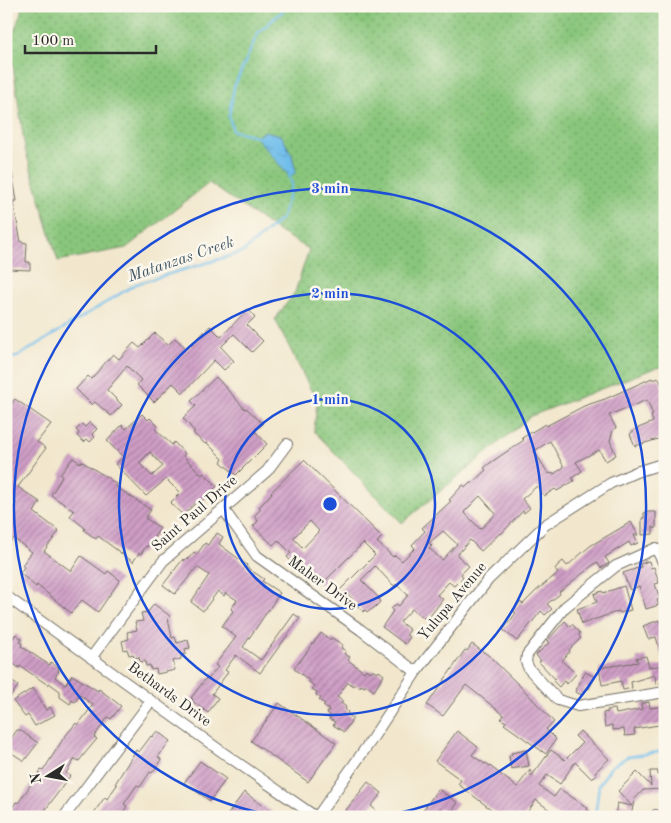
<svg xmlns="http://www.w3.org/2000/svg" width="671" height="823" font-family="'Old Standard TT',serif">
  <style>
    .grass { fill: url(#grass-dots); stroke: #5a7853 }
    .water { fill: url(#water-ripples); stroke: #4e748b }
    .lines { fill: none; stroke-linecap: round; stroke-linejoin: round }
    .stream { stroke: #71beeb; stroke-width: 2.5 }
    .building { fill: url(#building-hatch); fill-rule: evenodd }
    .minor-casing { stroke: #716d64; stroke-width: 12 }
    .minor { stroke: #fff; stroke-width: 10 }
    .ring { fill: none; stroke: #1d4ed8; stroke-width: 2.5 }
    .labels { text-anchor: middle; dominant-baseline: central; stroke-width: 5; stroke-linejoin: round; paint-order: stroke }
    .street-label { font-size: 15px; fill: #2b2b2b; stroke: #fbf7ec }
    .water-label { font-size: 16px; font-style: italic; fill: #405765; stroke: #fbf7ec }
    .centre { fill: #1d4ed8; stroke: #fbf7ec; stroke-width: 2.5 }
    .ring-label { font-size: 15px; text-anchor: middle; font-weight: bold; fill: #1d4ed8; stroke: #fbf7ec; stroke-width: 5; stroke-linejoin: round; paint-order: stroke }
  </style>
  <defs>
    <pattern id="grass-dots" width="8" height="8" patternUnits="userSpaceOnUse" patternTransform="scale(1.25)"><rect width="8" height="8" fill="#89c67b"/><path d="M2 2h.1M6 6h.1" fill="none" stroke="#70a165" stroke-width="1.8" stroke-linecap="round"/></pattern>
    <pattern id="water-ripples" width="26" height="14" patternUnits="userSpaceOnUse" patternTransform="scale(1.25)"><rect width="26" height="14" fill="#71beeb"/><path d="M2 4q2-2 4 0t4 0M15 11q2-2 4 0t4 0" fill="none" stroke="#5d9bbf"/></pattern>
    <pattern id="building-hatch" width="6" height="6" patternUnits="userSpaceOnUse" patternTransform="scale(1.25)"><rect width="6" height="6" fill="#cf9dc6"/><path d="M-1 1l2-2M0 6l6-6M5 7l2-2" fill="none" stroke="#a880a1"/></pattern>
  </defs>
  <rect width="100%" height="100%" fill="#fbf7ec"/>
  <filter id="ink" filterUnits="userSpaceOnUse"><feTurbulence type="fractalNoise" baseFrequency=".02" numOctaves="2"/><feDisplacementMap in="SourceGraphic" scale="10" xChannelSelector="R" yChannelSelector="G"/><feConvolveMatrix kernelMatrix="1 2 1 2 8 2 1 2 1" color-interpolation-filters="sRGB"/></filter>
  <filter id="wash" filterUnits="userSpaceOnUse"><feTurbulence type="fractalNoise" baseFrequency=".0096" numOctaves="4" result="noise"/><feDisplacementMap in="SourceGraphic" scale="20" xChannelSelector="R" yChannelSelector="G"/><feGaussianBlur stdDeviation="1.12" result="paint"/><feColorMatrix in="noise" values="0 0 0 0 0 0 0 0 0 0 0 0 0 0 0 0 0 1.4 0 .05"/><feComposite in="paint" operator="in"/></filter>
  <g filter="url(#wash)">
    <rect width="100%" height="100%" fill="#f2e7cd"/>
    <path class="grass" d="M23,6H665V366L655,368L531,416L402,523L314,431L317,402L275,319L295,292L309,249L281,233L209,183L126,248L58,261L25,149L10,44Z"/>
    <path class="water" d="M265,131L281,135L292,155L296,172L290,177L256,137Z"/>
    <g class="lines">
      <path class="stream" d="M259,138L249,134L233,131L229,116L234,87L258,33L288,6
        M6,359L17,357L136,284L243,252L282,218L292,184L289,176
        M595,817L599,785L611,767L627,757L665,751"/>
    </g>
    <g id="blocks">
      <path class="building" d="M6,161H10L17,201H13L21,242L27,243L26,262H30V270L9,269L10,251H6Z
        M248,309L255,317L247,325L263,341L252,352L234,334L221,347L234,361L224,370L214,360L183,393L173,383L154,402L137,385L141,380L127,366L107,390L122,405L111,416L95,402L92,405L76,389L88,376L91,379L113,354L119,359L134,343L140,348L155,333L168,345L175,338L187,349L210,326L221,337Z
        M216,377L245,409L246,408L263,424L255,431L267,444L236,475L221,462L223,459L207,443L205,444L193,433L195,432L183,418L196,406L191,401Z
        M652,378L653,380L659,378L664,391L661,392L665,403H662L665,409V437L635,446L630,434L636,429L653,422L651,416L653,415L647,400L609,415L616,428L613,430L610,441L616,455L606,461L599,450L576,462L582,471L572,478L574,481L557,491L555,489L544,496L537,486L522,499L530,508L524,513L523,511L501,534L500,533L481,551L470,540L457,555L469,566L461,574L463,577L454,586L449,582L437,595L443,599L427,620L412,609L400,622L410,630L406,635L410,637L405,644L382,627L393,611L391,609L396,604L399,606L408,595L396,584L394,586L375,566L361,580L380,599L379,600L380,602L375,607L368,612L365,610L363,612L347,593L343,597L338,592L375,555L363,543L321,585L306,570L303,573L287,557L291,553L278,540L273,545L253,526L258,521L254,516L261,509L259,507L272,493L271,492L304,460L382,537L377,542L393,557L395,555L402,561L415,548L412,545L425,531L422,528L451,501L449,500L463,485L466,487L470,483L471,484L486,470L484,468L490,463L524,440L522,438L545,424L546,426L584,406L605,399ZM550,441L564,467L554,474L548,473L534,451ZM480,496L496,514L480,529L464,512ZM310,521L319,531L303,548L293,538ZM443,531L457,544L442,560L429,548L432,546L429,543Z
        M15,399L51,424L37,442L46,448L18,487L40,502L34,512L59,531L44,551L71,571L81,556L106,574L108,571L120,580L98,612L82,600L71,613L37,585L36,587L20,573L24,567L22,565L32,552L13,538L6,549V522L16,503L6,496V469L11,462L6,459V404L9,406Z
        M142,414L148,420L150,418L158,426L155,429L172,445L174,442L185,454L183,456L202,475L204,473L217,486L201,502L199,500L183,515L170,503L180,493L166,479L146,496L115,464L123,457L107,441L122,425L126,429ZM150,452L163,466L152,476L139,463Z
        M90,422L97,429L92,434L95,437L90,442L87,439L84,442L77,436L79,433L76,430L82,424L85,427Z
        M73,458L80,463L81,461L108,478L116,484L115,486L151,510L145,518L160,528L147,547L146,546L141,554L139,553L133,562L98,536L96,539L84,530L85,528L70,516L74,511L51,495L62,477L60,475Z
        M648,512H656V529L653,527V534L642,535V518H644V513Z
        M631,522L638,535H634L638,543L631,546L629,542L605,557L609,563L601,568L597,562L559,592L560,594L547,604L552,609L545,615L541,611L517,641L503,630L516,613L513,611L520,602L523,604L536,591L558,573L555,569L558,565L563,561L567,566L590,546Z
        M217,533L223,537L219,544L247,565L246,567L264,579L262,581L280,593L243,647L261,660L294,614L300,618L260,673L236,655L225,670L228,672L212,694L218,698L208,713L192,701L193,699L191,698L206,678L208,679L218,667L215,665L236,637L222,626L233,611L231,609L237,600L226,593L224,596L218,591L203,611L191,602L209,575L197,567L175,594L163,585L183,559L184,561L187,558L188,559L194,552L197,554L205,543L208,545L213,537L214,538Z
        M649,561L651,568L654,567L659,583L655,584L660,599L657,600L659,605L646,609L639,586L630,590L623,573L641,567L640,564Z
        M624,586L631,610L620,613L619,611L582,624L577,609L597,602L594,594L602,591L603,593Z
        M154,604L170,616L168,618L172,638L175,637L177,643L188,640L190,648L185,649L186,654L181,655V659L173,661L175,670L157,674L156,669L151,670L150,665L146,666L145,661L140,662L139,657L134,658L133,654L129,655L127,649L124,650L122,641L129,639L127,632L137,630L135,622L143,621L141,613L148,612Z
        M659,620L660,623L665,621V661H663L656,637L648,639L643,626Z
        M565,621L570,627L572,624L580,633L579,636L581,638L569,650L570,651L562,661L576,674L567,684L564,681L559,687L553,681L555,679L539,662L541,661L536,655L549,643L547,641Z
        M321,633L330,640L332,638L343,645L341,648L346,651L344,654L350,657L348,660L364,672L366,669L370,672L372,670L377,673L379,671L384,675L374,691L366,685L365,687L361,685L360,687L355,684L354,686L348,682L337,697L343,701L341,703L346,707L345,709L348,712L347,714L353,718L344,732L333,725L335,722L329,719L331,716L327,713L329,710L323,706L325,704L319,700L321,698L316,695L317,692L312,689L314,686L309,682V680L294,669Z
        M16,634L22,639L20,642L22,643L21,646L49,665L51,662L59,668L58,670L59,671L55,677L65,685L72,675L98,691L99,689L121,706L111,719L108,717L94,737L97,739L86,752L79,761L75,759L66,773L70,776L41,816L37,813L35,817H12L8,814L16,802L18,803L41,770L43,771L63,739L76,723L78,725L93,705L80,695L75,702L72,700L70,704L60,697V691L49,683L48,685L20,666L19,668L6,658V642L10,637L13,638Z
        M472,644L488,655L523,689L554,722L546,729L556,739L546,754L504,724L506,722L501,719L504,715L466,685L443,716L427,705L465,650L467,651Z
        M646,656L649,667L665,665L663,682L656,684L655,675L631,682L632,688L623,690L621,681L602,685L599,668L638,662L636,658Z
        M585,672L595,677L589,689L586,687L582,695L575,692Z
        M6,677L18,686L6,703Z
        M33,688L46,710L50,707L55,715L35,726L28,715L25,717L13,701Z
        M649,702L650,708L665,706V724L634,729L635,735L625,736L624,729L613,730L612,725L605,727L603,713L608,712L607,710L615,709L616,714L642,709L641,704Z
        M279,703L336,743L308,782L251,741Z
        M17,730H20L38,743L24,761L6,749V737L10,740Z
        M157,731L170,741L158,757L161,759L160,762L152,773L150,772L140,787L137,785L124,804L127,806L120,817H91L105,797L107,799L117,785L115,784L136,750L139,752L151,736L152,737Z
        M457,731L478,747L472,755L485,764L486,763L517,787L530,770L531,777L551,750L565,760L582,743L575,736L580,731L609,759L595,772L597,774L592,779L575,762L560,784L547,775L539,786L554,797L560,789L588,808L587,810L591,812L587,817H559L536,800L524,817H501L458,784L461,780L435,761Z
        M526,750L529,766L511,769L509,756L512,755L511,753Z
        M200,761L226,779L210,801L184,783Z
        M650,771H658V775H665V789L643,790L634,800L631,817H615L617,803L632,806L618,791L637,772L651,786Z
        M368,782L382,793L371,806L384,817H355L346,810Z
        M438,789L458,803L449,815L440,808L434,817H429L422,812Z
        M244,792L279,817H226Z"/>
    </g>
  </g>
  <g filter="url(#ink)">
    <use href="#blocks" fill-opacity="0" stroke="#716d64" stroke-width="1"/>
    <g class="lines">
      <g class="minor-casing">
        <path id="minor" d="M224,510L257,556L361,630L416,672
          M665,566L656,548L616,566L565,607L527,655L526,662L529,669L558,700L578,706L665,692
          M6,596L225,754L316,817
          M91,658L163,561L267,471L287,444
          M64,817L151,701
          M317,817L370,742L416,672L488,580L545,525L611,483L636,472L665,463
          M655,817L656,815"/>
      </g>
      <use href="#minor" class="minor"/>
    </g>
  </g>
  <g class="ring">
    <circle cx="330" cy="504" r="105"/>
    <circle cx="330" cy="504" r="211"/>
    <path d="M283 817A316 316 0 1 1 377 817"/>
  </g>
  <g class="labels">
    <g class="street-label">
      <text transform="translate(195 514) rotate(-41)">Saint Paul Drive</text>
      <text transform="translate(322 584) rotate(36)">Maher Drive</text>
      <text transform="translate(453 602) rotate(-50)">Yulupa Avenue</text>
      <text transform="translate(169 695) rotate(36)">Bethards Drive</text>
    </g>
    <g class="water-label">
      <text transform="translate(181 260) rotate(-19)">Matanzas Creek</text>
    </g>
  </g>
  <circle cx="330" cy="504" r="8" class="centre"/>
  <g class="ring-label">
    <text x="330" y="193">3 min</text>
    <text x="330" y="298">2 min</text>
    <text x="330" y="404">1 min</text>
  </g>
  <rect width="671" height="823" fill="none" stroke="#fbf7ec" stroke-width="25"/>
  <g transform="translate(48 776) rotate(259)" stroke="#fbf7ec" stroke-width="4" paint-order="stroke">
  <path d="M0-4L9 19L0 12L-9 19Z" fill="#2b2b2b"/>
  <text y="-8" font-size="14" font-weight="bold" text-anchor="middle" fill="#2b2b2b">N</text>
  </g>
  <path d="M25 45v8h131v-8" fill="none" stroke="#2b2b2b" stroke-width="2.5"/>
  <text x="32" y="45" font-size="15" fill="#2b2b2b" stroke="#fbf7ec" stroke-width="4" paint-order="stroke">100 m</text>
</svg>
